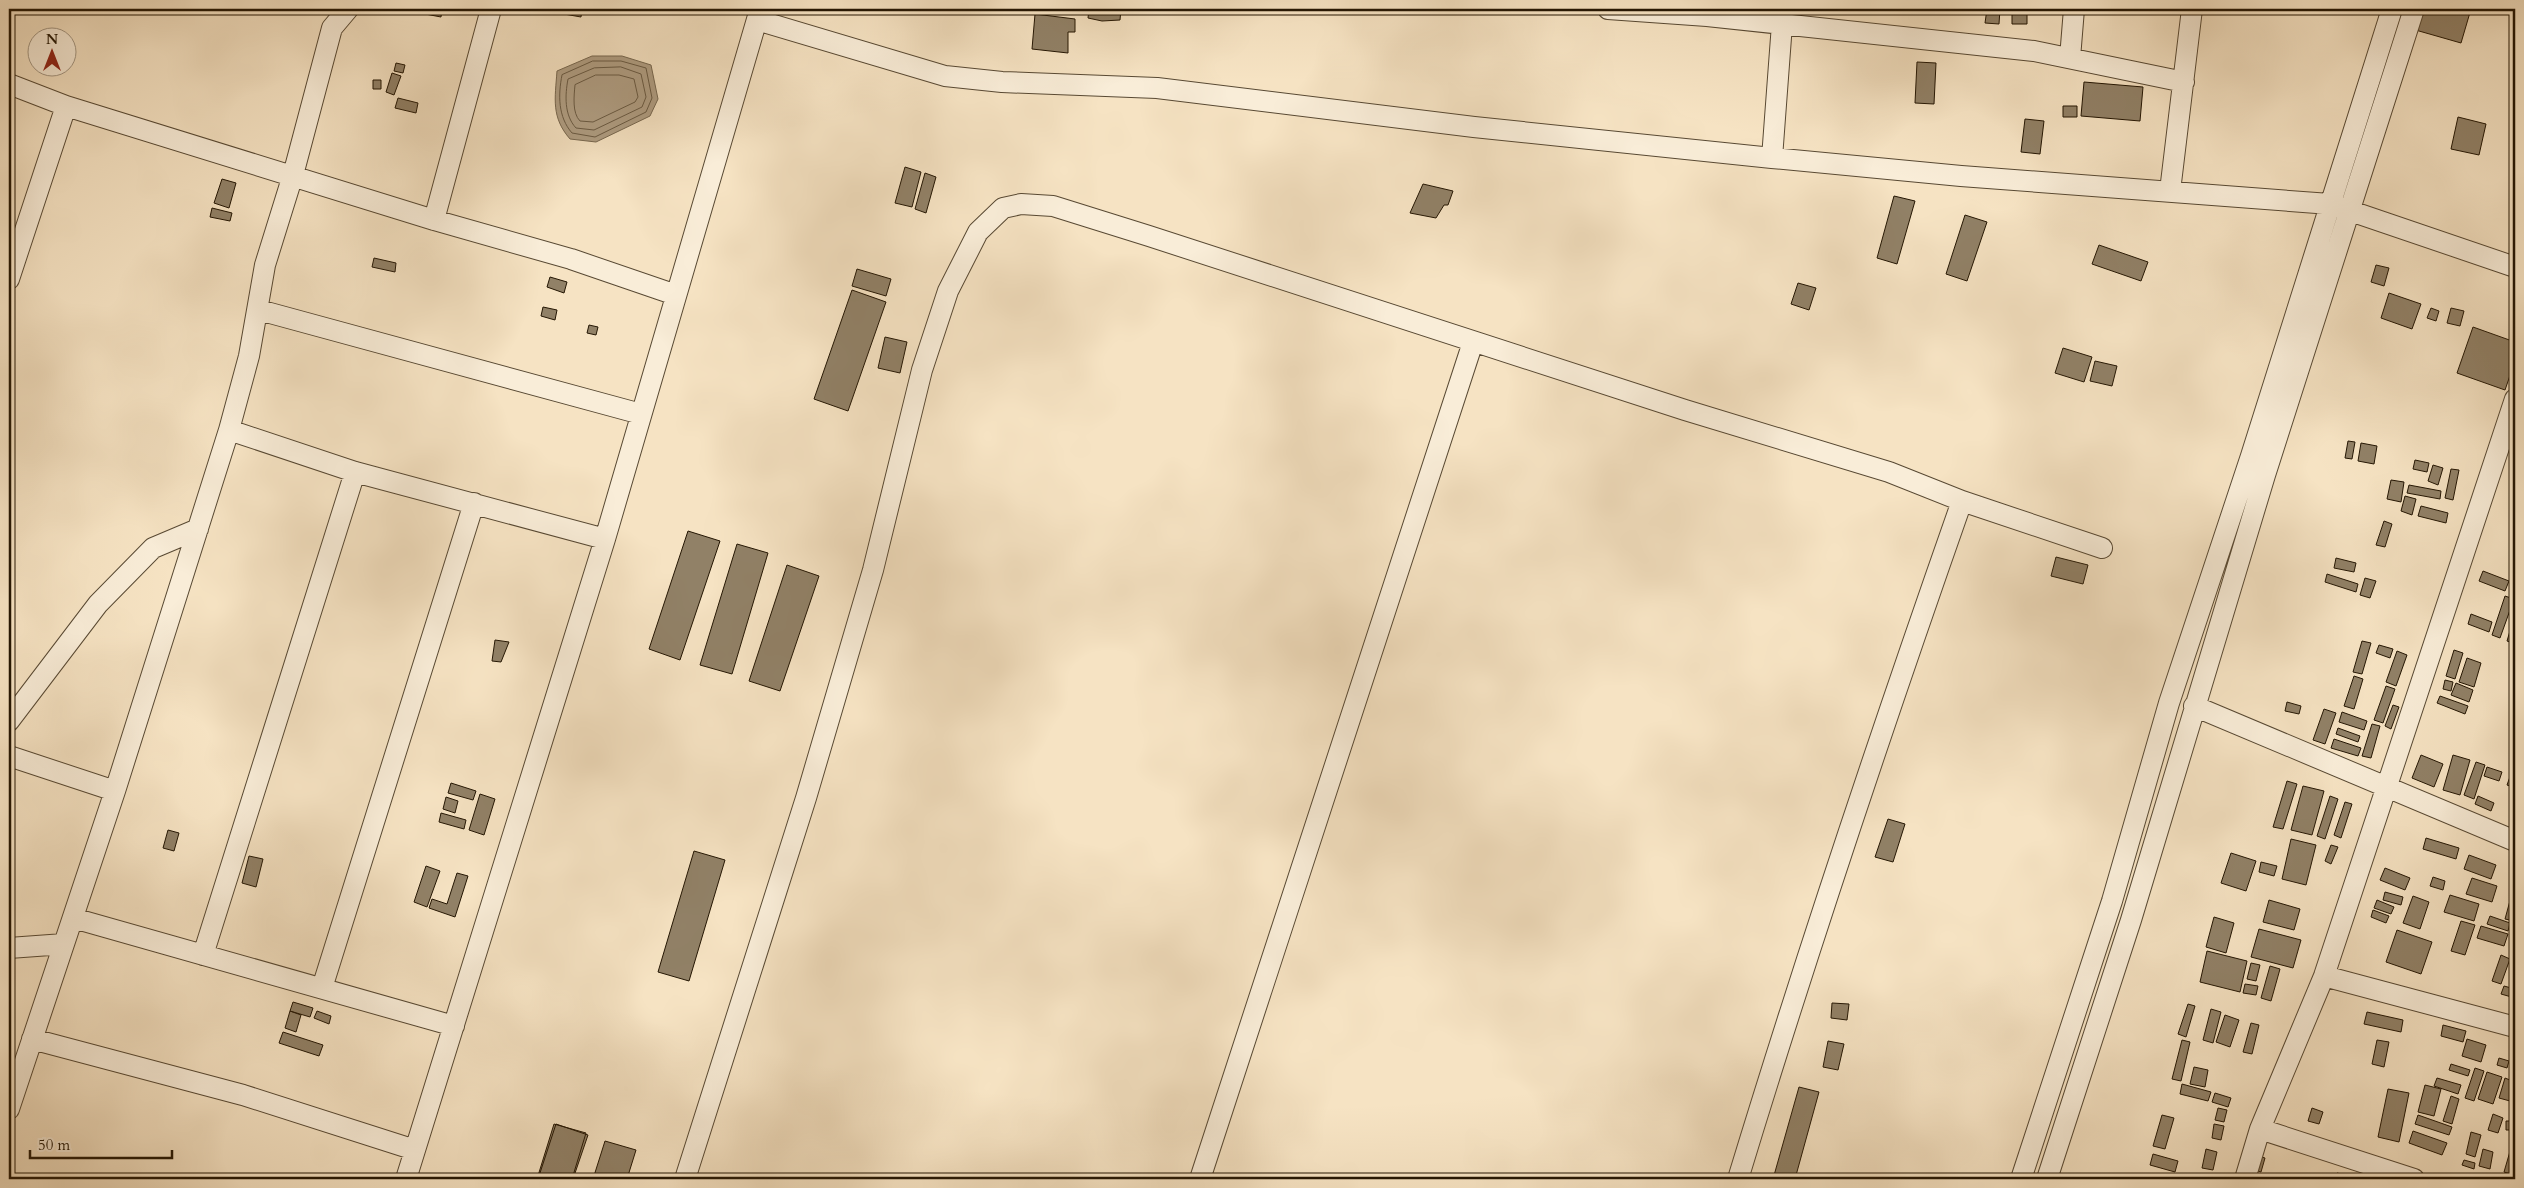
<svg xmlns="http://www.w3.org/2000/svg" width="2524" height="1188" font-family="Cardo,serif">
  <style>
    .water { fill: #af9d82; stroke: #77674f }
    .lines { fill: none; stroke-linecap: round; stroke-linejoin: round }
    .shore { stroke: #6a5a42; stroke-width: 1 }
    .building { fill: #918167; stroke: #241603 }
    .minor-casing { stroke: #584933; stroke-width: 22 }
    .minor { stroke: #f9edd8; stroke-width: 20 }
  </style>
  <rect width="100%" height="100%" fill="#f6e3c3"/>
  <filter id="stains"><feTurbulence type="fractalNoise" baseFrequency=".004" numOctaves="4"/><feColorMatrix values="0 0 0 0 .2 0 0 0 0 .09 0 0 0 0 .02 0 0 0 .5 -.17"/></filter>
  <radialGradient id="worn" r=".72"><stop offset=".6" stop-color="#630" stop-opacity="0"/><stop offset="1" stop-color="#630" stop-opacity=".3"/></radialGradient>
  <path class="water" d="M592,56H622L651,65L658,99L650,116L596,142L570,139C551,117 555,99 557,71Z"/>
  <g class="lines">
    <path class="shore" d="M593,61H621L646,68L652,98L646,112L595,137L572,133C558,117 558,95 562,75Z
      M621,67L641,74L646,97L642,107L594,130L576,128C564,115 565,95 568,79L594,68Z
      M596,75H619L634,79L638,97L635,102L593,122L580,121C572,113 574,96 575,85Z"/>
  </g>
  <path class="building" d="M421,9H442L441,17L420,13Z
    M565,9H582L581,17L564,14Z
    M1089,9H1121L1120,20L1102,21L1088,18Z
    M1857,9H1894V14L1856,12Z
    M1987,9H2000L1999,24L1985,23Z
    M2012,9H2027V24H2012Z
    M2418,9H2471L2461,43L2412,29Z
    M1035,14L1075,19V32H1068V53L1032,49Z
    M1917,62L1936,63L1934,104L1915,103Z
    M396,63L405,65L403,73L394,71Z
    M392,73L401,76L394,95L386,92Z
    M373,80H381V89H373Z
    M2084,82L2143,87L2140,121L2081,116Z
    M398,98L418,103L416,113L395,108Z
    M2063,106H2077V117H2063Z
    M2458,117L2486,124L2479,155L2451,149Z
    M2025,119L2044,121L2040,154L2021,152Z
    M905,167L921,172L912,207L895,203Z
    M925,173L936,177L926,213L915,209Z
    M222,179L236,183L229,208L214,203Z
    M1423,184L1453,191L1448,205H1444L1436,218L1410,213Z
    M1894,196L1915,201L1897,264L1877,258Z
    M212,208L232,213L230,221L210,217Z
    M1965,215L1987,222L1967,281L1946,274Z
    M2099,245L2148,262L2141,281L2092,264Z
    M374,258L396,263L395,272L372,267Z
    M2376,265L2389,268L2384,286L2371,282Z
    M857,269L891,279L886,296L852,286Z
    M550,277L567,282L564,293L547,287Z
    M1798,283L1816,288L1809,310L1791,304Z
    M852,290L886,302L848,411L814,399Z
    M2389,293L2421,304L2412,329L2381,318Z
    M543,307L557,310L555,320L541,316Z
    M2431,308L2439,311L2436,321L2427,318Z
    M2451,308L2464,311L2460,326L2447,323Z
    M589,325L598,327L596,335L587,333Z
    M2473,327L2515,342V361L2505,390L2457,373Z
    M885,337L907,342L900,373L878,368Z
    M2063,348L2092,357L2084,382L2055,373Z
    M2095,361L2117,366L2112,386L2090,381Z
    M2348,441L2355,442L2352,459L2345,458Z
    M2361,443L2377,446L2374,464L2358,461Z
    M2415,460L2429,463L2427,472L2413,469Z
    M2433,465L2443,468L2438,485L2428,481Z
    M2451,469L2459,470L2453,500L2445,498Z
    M2391,480L2404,482L2401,502L2387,499Z
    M2409,485L2441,491L2440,499L2407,493Z
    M2405,496L2416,499L2412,515L2401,511Z
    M2421,506L2448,513L2446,523L2418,516Z
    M2384,521L2392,524L2385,547L2376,545Z
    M688,531L720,541L680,660L649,649Z
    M737,544L768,553L732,674L700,665Z
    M2056,557L2088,565L2083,584L2051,576Z
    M2336,558L2356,563L2354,572L2334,568Z
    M787,565L819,576L780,691L749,681Z
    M2483,571L2509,581L2505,591L2479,581Z
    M2327,574L2358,584L2356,592L2325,582Z
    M2365,578L2376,581L2370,598L2360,595Z
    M2505,596L2514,599L2500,638L2492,635Z
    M2471,614L2492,622L2489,632L2468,624Z
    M2510,631L2515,632V644L2507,641Z
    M495,640L509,642L501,662L492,661Z
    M2362,641L2371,643L2362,674L2353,672Z
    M2379,645L2393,649L2390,658L2376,653Z
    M2454,650L2463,653L2455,679L2446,676Z
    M2397,651L2407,655L2396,686L2386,682Z
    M2467,658L2481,663L2474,687L2459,682Z
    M2354,676L2363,679L2354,709L2344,706Z
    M2445,680L2453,682L2451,691L2443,689Z
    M2456,683L2473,690L2469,702L2451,695Z
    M2386,686L2395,689L2383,723L2374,720Z
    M2440,696L2468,706L2465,714L2437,703Z
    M2287,702L2301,706L2299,714L2285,711Z
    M2393,705L2399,707L2391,729L2385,726Z
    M2324,709L2336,713L2325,744L2313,740Z
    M2342,712L2367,721L2364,730L2339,722Z
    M2372,724L2380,726L2371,758L2362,756Z
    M2338,728L2360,736L2358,742L2336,734Z
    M2334,739L2361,748L2358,756L2331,748Z
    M2421,755L2443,764L2434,787L2412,778Z
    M2453,755L2470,760L2460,795L2443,790Z
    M2476,762L2485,765L2474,799L2464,795Z
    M2487,767L2502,772L2499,781L2484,776Z
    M2511,774L2515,776V788L2507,785Z
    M2287,781L2297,784L2283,829L2273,827Z
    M451,783L476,791L473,800L448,793Z
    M2303,786L2324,791L2312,835L2291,830Z
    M480,794L495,799L484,835L469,830Z
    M2330,796L2338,799L2325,839L2317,836Z
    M2478,796L2494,803L2491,811L2475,804Z
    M446,797L458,801L455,813L443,809Z
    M2345,802L2352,804L2341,838L2334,835Z
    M441,813L466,820L464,829L439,822Z
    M1888,819L1905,824L1893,862L1875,857Z
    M168,830L179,833L174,851L163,848Z
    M2426,838L2459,848L2456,859L2423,849Z
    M2291,839L2316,845L2306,885L2282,879Z
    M2331,845L2338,847L2331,864L2325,861Z
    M694,851L725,860L689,981L658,972Z
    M2231,853L2256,861L2246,891L2221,883Z
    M2469,855L2496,865L2491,879L2464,869Z
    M249,856L263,859L256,887L242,883Z
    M2261,862L2277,866L2274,876L2259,872Z
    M426,866L440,871L427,907L414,902Z
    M2385,868L2410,878L2405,890L2380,880Z
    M457,873L468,876L455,917L429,908L432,899L447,904Z
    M2433,877L2445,881L2443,890L2430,886Z
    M2472,878L2497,886L2492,902L2466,894Z
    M2514,886H2515L2514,921L2505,919Z
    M2385,892L2403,897L2401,905L2383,900Z
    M2450,895L2479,904L2474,921L2444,912Z
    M2413,896L2429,902L2420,929L2403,923Z
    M2269,900L2300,909L2294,930L2263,922Z
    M2377,900L2394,907L2391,914L2374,908Z
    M2373,910L2389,916L2386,923L2371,917Z
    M2490,916L2510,923L2508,931L2487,924Z
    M2214,917L2234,923L2226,953L2206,947Z
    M2461,921L2475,925L2465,955L2451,951Z
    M2481,926L2508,934L2504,946L2477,938Z
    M2259,929L2301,940L2293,968L2251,957Z
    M2397,930L2432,942L2421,974L2386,962Z
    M2207,951L2247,961L2240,992L2200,982Z
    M2501,955L2510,959L2501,984L2492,981Z
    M2251,963L2260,965L2256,981L2247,979Z
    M2270,966L2280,969L2271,1001L2261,998Z
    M2245,984L2258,986L2256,995L2243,993Z
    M2504,986L2515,989V998L2501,994Z
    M293,1002L313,1008L310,1017L290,1011Z
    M1832,1003L1849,1004L1847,1020L1831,1018Z
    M2188,1004L2195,1006L2186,1037L2178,1034Z
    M2211,1009L2221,1012L2213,1043L2203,1040Z
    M290,1011L301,1015L296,1032L285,1028Z
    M317,1011L331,1016L329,1024L314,1018Z
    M2367,1012L2403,1020L2401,1032L2364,1024Z
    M2225,1015L2239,1020L2230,1047L2216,1042Z
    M2251,1023L2259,1025L2252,1054L2243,1052Z
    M2443,1025L2466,1031L2463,1042L2441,1036Z
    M283,1032L323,1045L319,1056L279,1043Z
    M2467,1039L2486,1045L2481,1062L2462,1056Z
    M2182,1040L2190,1042L2181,1081L2172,1079Z
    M2377,1040L2389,1042L2384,1067L2372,1064Z
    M1828,1041L1844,1044L1838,1070L1823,1067Z
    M2499,1058L2509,1061L2507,1068L2497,1065Z
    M2451,1064L2470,1070L2468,1076L2449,1070Z
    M2194,1067L2208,1070L2205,1087L2190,1084Z
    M2475,1068L2484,1071L2474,1101L2465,1098Z
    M2487,1072L2502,1077L2493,1104L2478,1099Z
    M2437,1078L2461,1085L2458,1094L2434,1086Z
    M2505,1078L2515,1082L2510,1101L2499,1098Z
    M2182,1084L2211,1092L2208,1101L2180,1094Z
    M2425,1085L2441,1089L2434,1116L2418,1112Z
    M1799,1087L1819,1092L1795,1179H1773Z
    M2388,1089L2409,1093L2399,1142L2378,1137Z
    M2215,1093L2231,1098L2228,1107L2212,1102Z
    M2451,1096L2459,1099L2452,1124L2443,1121Z
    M2218,1108L2227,1110L2224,1122L2215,1120Z
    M2312,1108L2323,1112L2319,1124L2308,1121Z
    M2493,1114L2503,1118L2498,1133L2488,1130Z
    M2162,1115L2174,1118L2165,1149L2153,1146Z
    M2418,1115L2452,1127L2449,1135L2415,1124Z
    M2506,1121H2514L2513,1130H2506Z
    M554,1124L586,1133L572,1179H537Z
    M556,1124L588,1135L573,1179H538Z
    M2214,1124L2224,1126L2221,1140L2212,1138Z
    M2413,1131L2447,1143L2442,1155L2409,1143Z
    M2471,1132L2481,1135L2475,1157L2466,1154Z
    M605,1141L636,1150L627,1179H593Z
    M2513,1141L2515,1142V1160L2511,1174L2504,1172Z
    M2206,1149L2217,1152L2213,1170L2202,1168Z
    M2483,1149L2493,1152L2490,1169L2479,1166Z
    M2153,1154L2178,1161L2175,1172L2150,1165Z
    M2258,1156L2265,1158L2261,1172L2254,1170Z
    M2464,1160L2475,1163L2474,1169L2462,1165Z
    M2337,1173L2345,1175L2344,1179H2335Z"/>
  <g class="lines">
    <g class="minor-casing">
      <path id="minor" d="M1608,9L1707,16L2034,51L2184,82
        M757,20L945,76L1002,82L1157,88L1474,127L1772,158L1961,176L2330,204L2515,267
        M2070,58L2074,9
        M9,84L66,106L434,220L571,259L676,295
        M1772,158L1782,24
        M2170,191L2192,9
        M434,220L491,9
        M9,279L66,106
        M259,310L641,414
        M229,430L355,472L605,539
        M2194,706L2515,841
        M9,721L98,604L153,548L198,529
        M9,756L115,791
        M73,918L454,1026
        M9,948L64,944
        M203,955L355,472
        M2324,976L2515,1027
        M322,988L474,503
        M32,1039L243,1095L415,1150
        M9,1109L115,791L229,430L249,356L265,265L293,175L332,28L348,9
        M2260,1129L2414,1179
        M406,1179L605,539L760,9
        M685,1179L806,798L873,570L922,370L948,291L978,232L1003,208L1021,204L1053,206L1149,236L1685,410L1889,472L1962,501L2102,548
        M1200,1179L1473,342
        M1738,1179C1807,952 1883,726 1962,501
        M2021,1179L2112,901L2169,703L2251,456L2392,9
        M2047,1179L2131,920L2265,475L2414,9
        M2245,1179L2260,1129L2324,976L2515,399"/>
    </g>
    <use href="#minor" class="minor"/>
  </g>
  <rect width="2524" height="1188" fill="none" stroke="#f6e3c3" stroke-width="30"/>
  <rect x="10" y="10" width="2504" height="1168" fill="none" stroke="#241603" stroke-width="2.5"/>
  <rect x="15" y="15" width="2494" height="1158" fill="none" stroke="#241603"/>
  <g transform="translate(52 52)"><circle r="24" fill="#f9edd8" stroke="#a49783"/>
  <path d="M0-4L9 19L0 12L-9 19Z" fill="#8f2418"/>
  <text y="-8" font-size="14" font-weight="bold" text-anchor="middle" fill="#241603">N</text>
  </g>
  <path d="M30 1150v8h142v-8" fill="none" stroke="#241603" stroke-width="2.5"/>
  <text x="38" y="1150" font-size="15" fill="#241603" stroke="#f9edd8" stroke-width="4" paint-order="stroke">50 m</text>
  <rect width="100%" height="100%" filter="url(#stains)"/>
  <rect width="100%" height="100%" fill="url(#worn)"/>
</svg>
